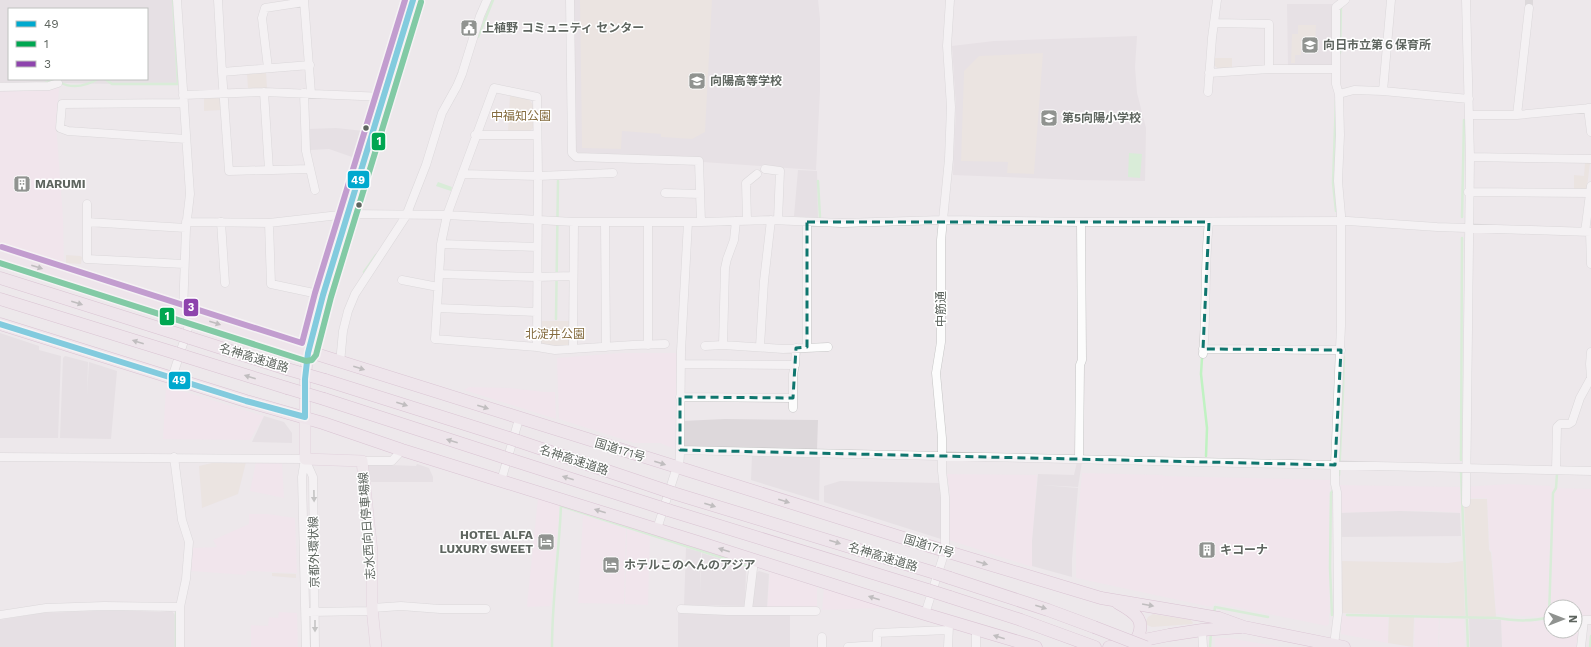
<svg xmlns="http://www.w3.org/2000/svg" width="1591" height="647" font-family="'Work Sans','Noto Sans JP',sans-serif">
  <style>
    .commercial { fill: #f5e3ee }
    .industrial { fill: #ddd8db; fill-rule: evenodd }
    .education { fill: #e0d9dd }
    .green { fill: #e8dfd6 }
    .water { fill: #c0f2c2 }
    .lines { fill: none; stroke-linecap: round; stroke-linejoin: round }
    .stream { stroke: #c0f2c2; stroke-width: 2.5 }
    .minor-tunnel { stroke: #c9c7c8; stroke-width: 8; stroke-dasharray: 8 4; stroke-linecap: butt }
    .minor-casing { stroke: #c6c6c6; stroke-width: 9 }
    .major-casing { stroke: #d3b8ca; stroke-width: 12 }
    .highway-casing { stroke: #c298b6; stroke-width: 13 }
    .minor { stroke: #fcfcfc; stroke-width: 8 }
    .major { stroke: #f2e9ee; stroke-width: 11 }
    .highway { stroke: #efe3ea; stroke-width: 12 }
    .highway-bridge-casing { stroke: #c298b6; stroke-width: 13; stroke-linecap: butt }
    .highway-bridge { stroke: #efe3ea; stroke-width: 12 }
    .bus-1-casing { stroke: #fff; stroke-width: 9 }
    .bus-2-casing { stroke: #fff; stroke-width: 9 }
    .bus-3-casing { stroke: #fff; stroke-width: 9 }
    .bus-1 { stroke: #00a9ce; stroke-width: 6 }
    .bus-2 { stroke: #00a651; stroke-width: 6 }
    .bus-3 { stroke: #8e44ad; stroke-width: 6 }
    .oneway { fill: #8a8b89 }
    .oneway2 { fill: #959a96 }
    .marked { fill: none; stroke: #0f766e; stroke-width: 3; stroke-dasharray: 8 5; stroke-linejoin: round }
    .bus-dot { fill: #5e655f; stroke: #fff; stroke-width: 1.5 }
    .labels { text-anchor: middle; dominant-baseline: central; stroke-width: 3; stroke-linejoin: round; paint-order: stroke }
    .poi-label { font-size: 12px; font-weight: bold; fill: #5e655f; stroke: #fff; text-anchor: start }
    .park-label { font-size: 12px; fill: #846b3e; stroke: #fff }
    .street-label { font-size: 12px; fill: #5e655f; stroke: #fff }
    .line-badge { stroke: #fff; stroke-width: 1.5 }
    .badge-label { font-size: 11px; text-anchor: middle; font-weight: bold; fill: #fff }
  </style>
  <rect width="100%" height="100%" fill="#ede8eb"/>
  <path class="commercial" d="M58,85L59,90L56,122L63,218L64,266L0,247V88Z
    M619,353H677V450L660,443H634L559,419L557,358Z
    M166,386L264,416L250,440L163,439Z
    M469,387L510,388L545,392H555L556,419L464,390Z
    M256,462L282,463L284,498L250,491Z
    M1082,473L1163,475L1160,564L1163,476L1330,480L1329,550L1330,613H1329V624L1327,626L1215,603L1211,607L1076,578V534Z
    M947,474L1037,475L1032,567L949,540L950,494Z
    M1509,484L1551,486V488L1591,489V616L1581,617L1578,647H1502L1501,620L1515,622L1551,621V631H1575V607H1551V618L1496,614L1492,552L1490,550L1487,498H1462L1461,513L1431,511L1339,513L1338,485L1462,487Z
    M538,498L559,505V517L551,606L528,607L527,605Z
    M249,514H268L295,518L297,573L247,571L246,575L191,571L193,548L217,547L213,540L249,524Z
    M583,515L626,529L624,604L578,603Z
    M627,529L650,536L648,605L625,604Z
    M770,572L817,587V609L767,608Z
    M824,588L881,605L879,608L822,610Z
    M279,612L297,613L298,647H251V625L268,626L269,617L278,618Z
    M1341,616L1388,617V643L1341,634Z
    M1415,617L1439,618L1438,647H1414Z
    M1440,617L1464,618L1465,647H1439Z
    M1215,638H1229L1280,647H1215Z"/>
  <path class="industrial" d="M0,0H173L178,85L0,82ZM9,9H147V79H9Z
    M336,128L364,131L355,158L329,149L310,150L308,129Z
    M798,170L817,171L818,218L794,216Z
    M0,333L39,346V350L61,356L58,438H0Z
    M65,356L88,362L87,395L89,362L117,371L111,439L60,438L63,358Z
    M264,416L284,422L292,433V443L252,442Z
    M725,419L818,420L817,450L682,447V421Z
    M752,456L820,457L819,501L751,480Z
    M1077,462H1082L1078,487L1041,485L1078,488L1072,559V577L1032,566V541L1038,474L1074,475Z
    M366,464L416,466L417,464L429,468L433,477V482H368Z
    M840,481L939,483L941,495V539L824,502V486Z
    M1400,511L1460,513L1461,536L1339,537V513Z
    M686,548L701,552L700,594L702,553L746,567L745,606L684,605Z
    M759,571L769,574L767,608L752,607L756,573Z
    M119,610L160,612L172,611L175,615V647H0V620L41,613Z
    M678,612L790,615V647H678Z
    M1469,618L1501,620L1502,647H1470Z"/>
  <path class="education" d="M572,0H818L820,19V90L816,170L703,162L702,159L578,153L576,151Z
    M1287,4H1332V66L1288,65Z
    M1137,36L1135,67L1137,93L1146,128L1145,181L1079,180L953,175L956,108L952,46L994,41Z"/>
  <path class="green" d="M580,0H712L705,132L692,139L661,137V134L622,131L621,149L582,148Z
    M1298,25H1316L1315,48H1305V50H1301V55H1295V63H1291L1292,34H1298Z
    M1043,53L1034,174L1007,173L1008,162L961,161L964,71L979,56Z
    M1213,58H1232V68H1217L1213,64Z
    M266,72L267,88H248L247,74Z
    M510,95L528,98L533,105V128L529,132H508Z
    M218,97L222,101V110L204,111V98Z
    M1585,163H1590L1587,187L1586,189L1574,190V175L1584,176Z
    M66,255L80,256L82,257L81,264L66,263Z
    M540,321H570V347H544L540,342Z
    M213,461L246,462L238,494L202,508L199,466L212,463Z
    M1464,499H1487L1489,550L1491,553L1496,617H1468Z
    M1340,561L1448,563L1463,561L1465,616L1341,613Z
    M272,573L296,574V578L272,576Z
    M1153,614L1191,620L1193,623L1192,624L1152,627L1147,625L1146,621L1148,617Z
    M1389,616L1414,617L1413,647L1388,643Z"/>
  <path class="water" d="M1129,153L1142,154L1140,178L1128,177Z
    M438,182L452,187L451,191L436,186Z"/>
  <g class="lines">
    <path class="stream" d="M478,37L493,0
      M1340,53L1341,6
      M105,79L112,84H178L173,0
      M59,82C72,89 86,86 98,79
      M45,83L54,79
      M1336,100L1333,183L1336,211
      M818,181L820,217
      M1462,217L1464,120
      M364,272L376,255
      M556,319L558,181
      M1202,358L1201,374L1207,428L1206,456
      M1461,460L1462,238
      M1461,472L1468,647
      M1339,475L1343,391L1344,357
      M176,613V647
      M1214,614L1215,607L1268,617
      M1332,615L1330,568L1331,493L1334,489
      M1347,615L1497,618C1514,621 1531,622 1549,617L1553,493L1556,488L1557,474
      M552,647C552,600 559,553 561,506L745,565
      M1210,647L1211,633
      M1590,647L1591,636"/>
    <path class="minor-tunnel" d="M1529,8V0"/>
    <g class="minor-casing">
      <path id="minor" d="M177,0L190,194L186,228L183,313
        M218,0L222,72L310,65
        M304,0L311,93
        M570,0L572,153L576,157L699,161L701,222
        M1214,23L1269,24V69
        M268,68L262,18L265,8L304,2
        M222,72L229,171L310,169
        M1209,73L1269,69H1336
        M0,87L49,86L58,83
        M1383,91L1391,0
        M264,92L269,170
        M1208,92L1212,38L1217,0
        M304,93L306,151L315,190
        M1339,94L1336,84V7L1345,0
        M183,95L264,92L385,97
        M184,103L62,104L60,128L68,131L186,139
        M1588,108L1591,132
        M1469,115H1517L1591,108
        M1517,115L1529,8
        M475,135H537
        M1470,157L1591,159
        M765,169L780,171L778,220
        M462,174L538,176L613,173
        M1468,192L1590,193
        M665,193L700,194
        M87,204V259L184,264
        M747,220L746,183L757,174
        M87,222L186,228
        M186,222L269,223L348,214L447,215L574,222H701L771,220L842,223L943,220L1081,222L1348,221L1437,227L1591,232
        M221,222L225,283
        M605,222L606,347
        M648,222V345
        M269,223L271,284L323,295
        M1585,232L1591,186
        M1590,232L1591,264
        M441,244L537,247
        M439,274L536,277L573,276
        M402,280L438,287
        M437,308L536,312
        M723,345L725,268L727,259L734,240L736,221
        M705,346L723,345L783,349L828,347
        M760,346L764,281L771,220
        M537,347L538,176L537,97L494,88L447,215L441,244L435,339L537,347L555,350L633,345L665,344
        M807,347V222
        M573,349L574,222
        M1203,349L1341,350
        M1203,354C1207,310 1204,266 1209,222
        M340,363L343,331L348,311L355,294L406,216L426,165L442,113L457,86L462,74L480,16L487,0
        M681,364L795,365L796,348
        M172,378L192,316
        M680,397L793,398
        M793,408V374L795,365
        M680,450L681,351L688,222
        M0,457L305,459
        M174,457L182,520L189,542L186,579L180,607V647
        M305,459L313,477L315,647
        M305,459L302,477L306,647
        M1079,459L1080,365L1082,360L1081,222
        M362,461H392L402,450
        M1556,470L1557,427L1560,424H1569L1572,422L1580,398L1591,378L1590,364L1591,352
        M501,481L519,419
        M1466,503L1470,157L1466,0
        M657,529L675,473C680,465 680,458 680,450L1591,471
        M372,608L401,606L440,609H486
        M681,609L727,611H816
        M748,610L754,560
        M310,612L372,611
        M925,614L945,551V497L942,471V438L936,373L941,342V240L949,159L951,107L947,46L950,0
        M0,615L46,608L104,606L180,607
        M976,630V647
        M1202,630L1203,647
        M822,637V647
        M1334,645L1338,613L1337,492L1335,484V465L1341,326V215L1338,181L1340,135L1339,94L1354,90L1383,91L1469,99
        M848,647L877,645V633L948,630
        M948,647L949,626
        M1581,647L1584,620H1591"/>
    </g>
    <g class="major-casing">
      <path id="major" d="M376,647L372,608V552L362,461L305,459V379L308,353L323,295L413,0"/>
    </g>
    <g class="highway-casing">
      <path id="highway" d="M0,255L945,551L1101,598L1219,618L1244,627L1344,647
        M0,278L181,335
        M0,299L175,353
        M0,324L246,401L323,423L402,450L701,543L925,614L1036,647
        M190,338L287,369
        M184,356L287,388
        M325,380L509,438
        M324,399L503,457
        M518,441L664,490
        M512,460L659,507
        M673,493L935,573
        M668,510L928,590
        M950,578L1048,610L1094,627
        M950,597L1021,620L1095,647
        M1118,603C1136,613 1148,621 1135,642
        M1109,647L1169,635L1202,630L1241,627"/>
    </g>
    <use href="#minor" class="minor"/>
    <use href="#major" class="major"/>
    <use href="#highway" class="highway"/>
    <g class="highway-bridge-casing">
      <path id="highway-bridge" d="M181,335L190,338
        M175,353L184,356
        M287,369L325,380
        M287,388L324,399
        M509,438L518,441
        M503,457L512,460
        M664,490L673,493
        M659,507L668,510
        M935,573L950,578
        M928,590L950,597
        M1094,627L1146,647"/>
    </g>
    <use href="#highway-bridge" class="highway-bridge"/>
    <g class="bus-1-casing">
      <path id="bus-1" d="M0,324L246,401L305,417V379L308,353L323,295L413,0"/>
    </g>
    <g class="bus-2-casing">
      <path id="bus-2" d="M0,263L306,361L312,360L316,355L331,297L421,2"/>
    </g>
    <g class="bus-3-casing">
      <path id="bus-3" d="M2,247L302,343L315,293L405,0"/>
    </g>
    <use href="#bus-1" class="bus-1"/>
    <use href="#bus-2" class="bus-2"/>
    <use href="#bus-3" class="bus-3"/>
  </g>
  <defs><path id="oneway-solid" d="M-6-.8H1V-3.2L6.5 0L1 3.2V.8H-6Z"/></defs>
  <g class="oneway">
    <use href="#oneway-solid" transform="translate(37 267) rotate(18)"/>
    <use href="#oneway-solid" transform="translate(77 303) rotate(17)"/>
    <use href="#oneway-solid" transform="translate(215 323) rotate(18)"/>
    <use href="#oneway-solid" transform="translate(138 342) rotate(-163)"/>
    <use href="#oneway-solid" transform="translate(359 368) rotate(17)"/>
    <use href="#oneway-solid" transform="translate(250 377) rotate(-163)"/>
    <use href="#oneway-solid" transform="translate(402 404) rotate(18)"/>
    <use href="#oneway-solid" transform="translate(483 407) rotate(17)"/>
    <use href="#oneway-solid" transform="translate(452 441) rotate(-162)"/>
    <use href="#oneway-solid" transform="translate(660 463) rotate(17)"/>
    <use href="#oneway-solid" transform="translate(568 478) rotate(-162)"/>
    <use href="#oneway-solid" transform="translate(784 501) rotate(17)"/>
    <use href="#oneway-solid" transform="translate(710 505) rotate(18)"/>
    <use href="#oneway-solid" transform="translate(600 511) rotate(-163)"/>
    <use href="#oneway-solid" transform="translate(835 542) rotate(17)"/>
    <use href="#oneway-solid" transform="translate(724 550) rotate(-163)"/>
    <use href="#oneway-solid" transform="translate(982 563) rotate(16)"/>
    <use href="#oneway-solid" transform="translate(874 598) rotate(-162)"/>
    <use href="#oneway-solid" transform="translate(1148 605) rotate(10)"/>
    <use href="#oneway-solid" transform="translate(1041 607) rotate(18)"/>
    <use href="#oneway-solid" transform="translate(999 637) rotate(-162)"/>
  </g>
  <g class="oneway2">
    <use href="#oneway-solid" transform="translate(314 496) rotate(89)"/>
    <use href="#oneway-solid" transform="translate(315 626) rotate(90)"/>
  </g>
  <path d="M0 0H1591V647H0ZM807,222H1209L1203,349L1341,350L1335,465L680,450V397L793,398L796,348L807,347Z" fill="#ede8eb" fill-opacity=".55" fill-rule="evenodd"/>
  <path class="marked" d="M807,222H1209L1203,349L1341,350L1335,465L680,450V397L793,398L796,348L807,347Z"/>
  <defs>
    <g id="civic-square" transform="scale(0.9)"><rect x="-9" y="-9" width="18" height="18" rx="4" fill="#909390" stroke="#fff"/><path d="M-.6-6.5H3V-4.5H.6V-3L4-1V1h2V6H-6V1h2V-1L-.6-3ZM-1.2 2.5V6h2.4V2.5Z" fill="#fff"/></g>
    <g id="school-square" transform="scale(0.9)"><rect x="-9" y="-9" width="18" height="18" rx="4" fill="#909390" stroke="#fff"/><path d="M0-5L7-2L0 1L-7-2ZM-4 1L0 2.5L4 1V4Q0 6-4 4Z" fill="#fff"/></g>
    <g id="building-square" transform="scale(0.9)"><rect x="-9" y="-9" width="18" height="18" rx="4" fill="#909390" stroke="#fff"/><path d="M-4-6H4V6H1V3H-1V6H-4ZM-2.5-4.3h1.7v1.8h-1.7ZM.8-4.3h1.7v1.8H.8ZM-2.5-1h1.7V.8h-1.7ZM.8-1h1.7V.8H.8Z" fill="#fff"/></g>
    <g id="hotel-square" transform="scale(0.9)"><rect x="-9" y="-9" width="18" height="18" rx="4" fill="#909390" stroke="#fff"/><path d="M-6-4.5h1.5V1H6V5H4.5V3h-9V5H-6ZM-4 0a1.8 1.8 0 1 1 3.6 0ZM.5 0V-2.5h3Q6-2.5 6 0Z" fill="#fff"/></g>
  </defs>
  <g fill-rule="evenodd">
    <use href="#civic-square" x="469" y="28"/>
    <use href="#school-square" x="1310" y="45"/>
    <use href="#school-square" x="697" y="81"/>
    <use href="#school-square" x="1049" y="118"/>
    <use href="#building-square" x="22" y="184"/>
    <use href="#hotel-square" x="546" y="542"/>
    <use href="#building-square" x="1207" y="550"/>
    <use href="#hotel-square" x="611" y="565"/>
  </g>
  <g class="bus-dot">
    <circle cx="366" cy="128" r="3.5"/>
    <circle cx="359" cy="205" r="3.5"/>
  </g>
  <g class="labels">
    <g class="poi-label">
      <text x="482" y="28">上植野 コミュニティ センター</text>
      <text x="1323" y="45">向日市立第６保育所</text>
      <text x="710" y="81">向陽高等学校</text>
      <text x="1062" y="118">第5向陽小学校</text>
      <text x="35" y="184">MARUMI</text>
      <text x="533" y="535" text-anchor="end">HOTEL ALFA<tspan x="533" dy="14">LUXURY SWEET</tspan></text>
      <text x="1220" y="550">キコーナ</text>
      <text x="624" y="565">ホテルこのへんのアジア</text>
    </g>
    <g class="park-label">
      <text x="521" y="116">中福知公園</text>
      <text x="555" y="334">北淀井公園</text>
    </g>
    <g class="street-label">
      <text transform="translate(941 309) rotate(-90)">中筋通</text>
      <text transform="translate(254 358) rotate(17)">名神高速道路</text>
      <text transform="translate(620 450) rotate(17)">国道171号</text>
      <text transform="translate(574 460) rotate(18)">名神高速道路</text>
      <text transform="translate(367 526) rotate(-94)">志水西向日停車場線</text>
      <text transform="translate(929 546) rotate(17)">国道171号</text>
      <text transform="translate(314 552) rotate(-91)">京都外環状線</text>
      <text transform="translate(883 557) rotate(17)">名神高速道路</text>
    </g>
  </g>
  <g class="line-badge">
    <rect x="371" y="132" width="15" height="19" rx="4" fill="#00a651"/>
    <rect x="347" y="170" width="23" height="19" rx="4" fill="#00a9ce"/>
    <rect x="183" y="298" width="16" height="19" rx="4" fill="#8e44ad"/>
    <rect x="159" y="307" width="16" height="19" rx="4" fill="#00a651"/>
    <rect x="168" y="371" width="23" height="19" rx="4" fill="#00a9ce"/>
  </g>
  <g class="badge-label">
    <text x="379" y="145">1</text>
    <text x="358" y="184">49</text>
    <text x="191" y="311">3</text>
    <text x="167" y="320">1</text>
    <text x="179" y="384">49</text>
  </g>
  <rect x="8" y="8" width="140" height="72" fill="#ffffff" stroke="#bfc1bf"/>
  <rect x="16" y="21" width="20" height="6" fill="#00a9ce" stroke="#bfc1bf"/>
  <text x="44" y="28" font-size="12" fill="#5e655f">49</text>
  <rect x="16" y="41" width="20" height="6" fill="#00a651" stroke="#bfc1bf"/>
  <text x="44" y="48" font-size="12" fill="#5e655f">1</text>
  <rect x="16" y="61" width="20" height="6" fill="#8e44ad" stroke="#bfc1bf"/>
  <text x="44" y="68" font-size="12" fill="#5e655f">3</text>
  <g transform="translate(1563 619) rotate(90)"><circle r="19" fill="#ffffff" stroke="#bfc1bf"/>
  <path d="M0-3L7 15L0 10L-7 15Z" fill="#909390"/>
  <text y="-6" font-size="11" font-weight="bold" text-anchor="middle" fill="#5e655f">N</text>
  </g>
</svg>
